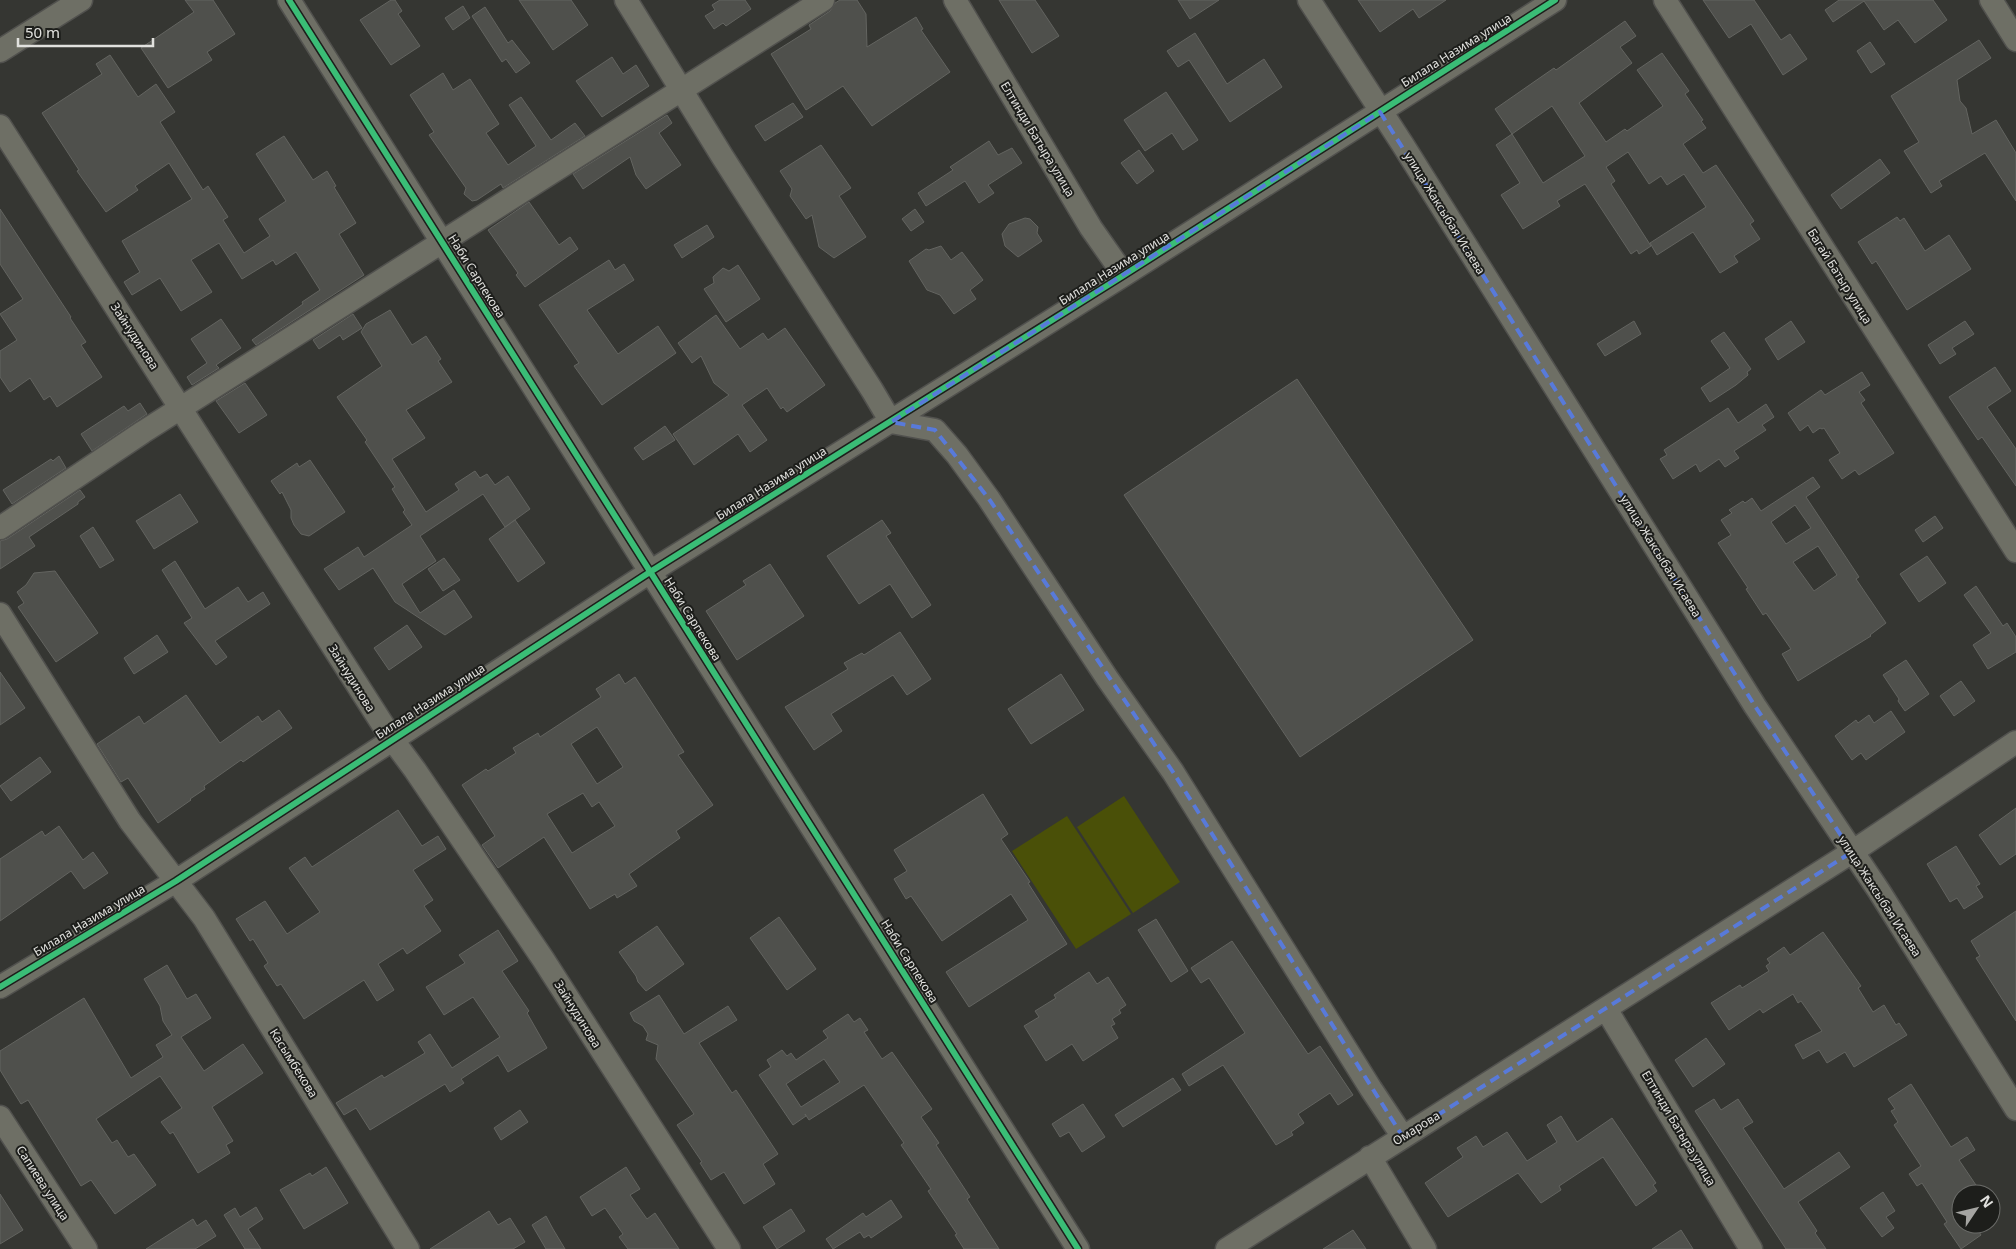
<svg xmlns="http://www.w3.org/2000/svg" width="2016" height="1249" font-family="'Noto Sans',sans-serif">
  <style>
    .green { fill: #4a5008 }
    .building { fill: #4f504c; stroke: #636460; fill-rule: evenodd }
    .lines { fill: none; stroke-linecap: round; stroke-linejoin: round }
    .minor-casing { stroke: #51514e; stroke-width: 25 }
    .minor { stroke: #6e6f65; stroke-width: 22 }
    .cycleway-casing { stroke: #1d1e1b; stroke-width: 9 }
    .cycleway { stroke: #3abd76; stroke-width: 6 }
    .marked { fill: none; stroke: #587ada; stroke-width: 4; stroke-dasharray: 10 6; stroke-linejoin: round }
    .labels { text-anchor: middle; dominant-baseline: central; stroke-width: 4; stroke-linejoin: round; paint-order: stroke }
    .street-label { font-size: 12px; fill: #e1e1de; stroke: #1d1e1b }
  </style>
  <rect width="100%" height="100%" fill="#353632"/>
  <path class="green" d="M1124,796L1180,882L1133,913L1077,827Z
    M1067,816L1131,914L1076,949L1012,851Z"/>
  <path class="building" d="M185,0H213L235,34L207,52L212,60L168,88L141,48L194,12Z
    M391,0H395L402,11L398,14L420,46L391,65L360,20Z
    M519,0H571L588,25L553,50Z
    M720,0H745L751,9L726,26L723,23L714,29L705,16L715,10L712,5Z
    M840,0H857L866,14L867,47L916,17L923,29L921,30L950,72L872,126L843,86L806,110L771,54L811,29L809,25L830,11L835,3Z
    M999,0H1035L1059,36L1032,53Z
    M1178,0H1219L1190,19Z
    M1358,0H1446L1419,18L1413,9L1380,32Z
    M1703,0H1754L1781,40L1790,34L1807,59L1783,75L1751,24L1729,38Z
    M1839,0H1933L1947,20L1915,43L1898,20L1884,30L1864,1L1833,22L1825,10Z
    M463,6L470,18L453,30L445,18Z
    M485,7L508,43L512,40L530,63L516,73L506,59L502,62L472,16Z
    M1625,21L1636,36L1620,47L1632,63L1579,103L1606,142L1625,129L1627,131L1663,106L1637,70L1662,53L1689,91L1685,94L1703,120L1701,121L1706,128L1683,144L1703,173L1716,165L1754,221L1750,224L1760,239L1734,256L1738,262L1720,273L1693,232L1657,255L1650,243L1706,207L1684,174L1667,185L1661,176L1649,184L1628,152L1606,167L1615,181L1611,184L1651,246L1639,254L1637,250L1631,254L1585,184L1557,201L1560,206L1523,229L1501,195L1520,183L1496,145L1512,134L1495,109L1554,68L1556,70ZM1552,106L1585,156L1543,183L1512,134Z
    M1195,33L1227,84L1264,59L1282,87L1230,122L1189,60L1178,67L1167,51Z
    M1979,40L1991,58L1957,80L1960,101L1966,108L1972,134L1996,120L2016,153V201L1985,153L1939,181L1942,186L1931,193L1904,151L1919,142L1891,96Z
    M1870,42L1885,64L1871,73L1857,51Z
    M110,55L138,97L156,84L175,112L160,122L203,190L208,186L228,217L223,220L244,253L270,236L259,219L286,201L256,154L284,136L313,180L327,171L336,186L334,187L356,223L339,234L364,275L256,345L252,340L303,304L302,302L320,290L296,252L276,265L273,260L242,279L219,243L191,260L212,292L181,311L160,278L132,295L124,282L140,272L122,241L192,199L169,163L135,186L138,190L106,212L77,171L79,170L42,113L102,74L96,64Z
    M612,57L623,74L636,65L649,86L602,117L576,81Z
    M443,73L453,90L470,79L499,124L486,133L508,165L536,146L509,105L521,97L551,140L575,123L585,136L503,188L501,184L477,200L472,201L464,194L466,188L429,135L434,132L410,95Z
    M1166,92L1198,140L1183,150L1172,133L1145,151L1124,120Z
    M793,103L803,117L765,141L755,126Z
    M667,115L672,123L659,133L681,165L646,189L636,175L630,157L583,189L573,174Z
    M989,141L998,155L1012,148L1022,163L988,185L994,193L979,203L965,181L926,206L918,193L953,170L950,167Z
    M821,145L851,188L839,196L866,237L834,258L819,247L812,215L806,219L790,196L792,189L780,171Z
    M1139,150L1154,171L1137,184L1121,163Z
    M1880,159L1890,173L1841,209L1831,195Z
    M529,202L559,245L570,237L578,249L525,287L516,275L518,273L488,230Z
    M0,209L71,317L70,318L86,342L81,345L102,377L57,407L50,396L44,400L30,378L10,392L0,377V351L17,340L0,314L23,299L0,264Z
    M915,209L924,222L911,231L902,219Z
    M1897,217L1900,221L1904,218L1925,251L1949,235L1971,269L1907,310L1876,261L1872,264L1858,242Z
    M1025,218L1030,219L1038,227L1037,233L1042,241L1018,257L1005,246L1002,234L1009,224Z
    M707,225L714,237L682,258L674,245Z
    M941,246L951,260L962,252L983,280L970,290L976,299L954,314L940,295L927,290L909,261L926,249L929,250Z
    M609,260L615,270L624,264L634,280L587,310L618,354L658,326L676,353L602,405L574,366L579,363L539,305Z
    M738,265L760,299L726,322L704,289L714,283L713,277L723,268L729,271Z
    M390,310L412,345L426,336L441,359L438,361L452,382L406,410L425,438L392,459L426,512L459,490L455,484L475,471L480,478L487,474L495,485L508,476L530,509L505,527L483,494L420,536L436,561L402,584L420,613L454,590L472,617L445,635L395,602L373,568L339,590L324,569L358,547L364,557L412,525L403,512L405,510L392,489L395,487L365,442L367,440L337,397L382,366L361,332L366,324Z
    M353,314L362,328L343,340L340,335L319,349L313,340Z
    M716,315L740,349L763,333L768,340L785,328L825,385L787,412L783,407L781,409L767,388L742,405L767,440L750,452L738,434L694,465L673,434L729,395L714,383L701,356L692,363L678,343Z
    M221,319L241,348L216,365L219,368L192,385L187,377L207,363L191,339Z
    M1634,321L1641,334L1605,356L1597,344Z
    M1791,321L1805,342L1778,360L1765,339Z
    M1965,321L1974,334L1952,348L1956,354L1940,364L1928,345Z
    M1724,332L1751,369L1747,372L1748,375L1736,385L1710,402L1701,388L1730,368L1711,341Z
    M1995,367L2011,391L1987,407L2016,449V486L1982,437L1978,440L1949,397Z
    M1862,372L1870,385L1859,392L1865,400L1861,403L1894,453L1859,475L1855,470L1842,479L1829,460L1840,453L1824,428L1822,429L1820,428L1813,433L1808,425L1800,431L1788,413L1821,390L1825,395Z
    M1297,379L1473,640L1300,757L1124,495Z
    M245,383L267,415L239,433L216,401Z
    M140,403L147,414L92,451L81,434L124,406L128,411Z
    M1766,404L1774,417L1762,425L1766,430L1734,451L1739,458L1725,467L1719,459L1700,472L1696,464L1673,479L1660,459L1667,455L1664,450L1728,408L1738,423Z
    M665,426L675,440L643,460L634,448Z
    M59,456L66,468L12,504L3,490L51,459L53,461Z
    M310,460L345,512L309,536L301,534L294,525L291,518V510L282,492L280,494L271,481L297,463L299,467Z
    M1813,477L1820,487L1806,497L1859,577L1856,579L1886,623L1870,635L1871,636L1798,681L1782,654L1791,649L1766,613L1763,615L1746,589L1748,588L1718,543L1731,535L1721,520L1732,513L1729,510L1743,501L1745,503L1752,498L1761,511ZM1795,505L1811,528L1786,544L1771,522ZM1818,546L1837,575L1814,591L1793,562Z
    M80,490L85,497L78,502V504L29,537L35,546L0,569V541L7,539Z
    M180,494L198,522L154,549L136,521Z
    M1935,516L1943,528L1923,542L1915,530Z
    M515,520L545,563L518,582L489,539Z
    M882,520L891,533L886,536L931,605L912,618L890,584L859,604L827,556Z
    M93,527L114,560L100,568L80,536Z
    M1927,556L1946,583L1919,602L1900,574Z
    M444,558L460,580L443,591L428,569Z
    M175,561L205,609L238,587L248,602L263,592L270,604L215,641L227,657L216,665L184,623L192,618L162,570Z
    M770,564L804,616L737,660L706,611L746,585L743,581Z
    M55,571L98,633L56,662L18,607L24,603L17,592L26,585L34,573Z
    M1976,586L2003,626L2007,623L2016,637V652L1988,669L1973,645L1991,633L1964,595Z
    M407,625L422,647L389,670L374,648Z
    M900,632L931,679L907,695L893,675L831,714L842,731L814,750L785,707L848,669L844,663L862,653L864,655Z
    M157,635L168,652L134,674L124,658Z
    M1906,660L1929,694L1905,711L1898,701L1899,699L1883,675Z
    M0,672L25,708L0,725Z
    M619,674L625,684L635,677L684,752L678,755L713,805L676,831L680,838L629,874L637,886L617,898L615,894L590,909L544,837L498,868L482,845L495,836L462,785L486,769L488,771L516,753L513,748L538,733L540,737L601,697L596,689ZM597,727L623,767L597,784L571,744ZM583,793L592,807L599,802L615,826L572,853L547,814Z
    M1061,674L1084,710L1031,744L1008,709Z
    M1961,681L1975,701L1954,716L1940,696Z
    M186,695L220,743L258,716L262,722L279,710L292,728L243,762L241,760L204,786L205,789L190,799L191,800L158,823L128,778L121,782L97,744L139,716L144,724Z
    M1891,711L1905,732L1866,760L1861,753L1852,760L1835,736L1856,720L1858,723L1869,715L1874,723Z
    M40,757L51,772L11,801L0,786Z
    M983,794L1008,834L1001,839L1030,882L1028,883L1067,944L969,1007L946,972L1028,920L1011,894L942,941L911,896L906,899L894,879L907,871L894,850Z
    M2016,808V854L2000,865L1979,835Z
    M398,810L422,846L438,836L446,849L413,870L433,900L424,906L441,931L407,954L403,948L378,964L394,990L377,1001L364,980L304,1019L281,984L277,986L264,966L268,963L253,939L250,941L236,919L265,901L287,934L320,912L289,868L305,857L312,867Z
    M59,826L83,860L93,852L108,873L84,889L71,871L0,921V859L42,831L45,836Z
    M1956,846L1980,884L1976,886L1983,897L1964,909L1957,898L1950,902L1927,864Z
    M2016,911V1021L1976,958L1980,956L1971,941Z
    M779,917L816,969L787,990L750,938Z
    M1156,919L1188,971L1171,982L1138,930Z
    M657,926L684,964L646,991L638,982L636,976L619,952Z
    M498,930L518,961L502,971L529,1011L527,1013L547,1048L508,1072L498,1055L461,1079L464,1083L450,1092L445,1084L370,1130L356,1108L344,1115L336,1103L382,1075L384,1078L425,1053L418,1042L430,1034L452,1068L500,1037L473,997L444,1015L426,987L465,963L459,955Z
    M1823,932L1861,986L1858,988L1873,1012L1884,1005L1896,1025L1899,1023L1907,1035L1854,1067L1845,1052L1827,1063L1819,1050L1803,1059L1795,1045L1822,1031L1801,1001L1798,1003L1793,994L1763,1013L1760,1009L1729,1030L1711,1003L1740,985L1742,988L1769,971L1766,966L1770,963L1767,959L1784,947L1790,955Z
    M1232,941L1308,1054L1320,1046L1353,1095L1338,1105L1330,1093L1298,1114L1304,1123L1291,1132L1293,1135L1276,1145L1223,1065L1189,1086L1182,1074L1245,1033L1209,978L1201,983L1191,968Z
    M167,965L187,999L196,994L211,1018L181,1037L204,1071L243,1044L263,1073L212,1107L233,1141L226,1145L230,1153L198,1173L173,1132L170,1134L161,1122L182,1108L160,1076L96,1119L112,1143L117,1140L128,1157L134,1154L156,1185L115,1214L91,1180L81,1186L28,1100L21,1104L0,1070V1051L84,998L131,1078L163,1057L156,1045L172,1035L163,1021L160,1006L144,979Z
    M1089,972L1097,984L1108,977L1126,1005L1119,1010L1121,1013L1112,1019L1115,1024L1111,1026L1118,1038L1083,1061L1072,1044L1046,1061L1024,1026L1039,1017L1035,1011L1056,998L1054,995Z
    M659,995L684,1034L728,1006L737,1020L699,1043L732,1093L736,1090L778,1154L763,1164L775,1184L744,1204L724,1172L711,1180L700,1163L702,1162L677,1125L694,1114L656,1059L658,1045L646,1040L648,1034L643,1026L634,1021L630,1013Z
    M848,1014L854,1022L860,1018L868,1030L864,1032L882,1059L892,1052L932,1109L921,1117L939,1143L936,1145L970,1197L967,1199L999,1249H964L955,1235L957,1234L928,1191L931,1189L901,1145L904,1143L864,1085L809,1120L805,1114L806,1116L793,1125L759,1075L771,1067L767,1060L782,1050L787,1056L791,1053L796,1060L828,1038L823,1031ZM824,1059L840,1082L801,1107L786,1084Z
    M1706,1038L1725,1064L1693,1087L1675,1060Z
    M1173,1078L1181,1090L1123,1127L1115,1115Z
    M1911,1084L1951,1147L1967,1137L1975,1150L1959,1160L1982,1194H1961V1224H1974L1981,1235L1961,1249L1944,1224L1947,1222L1922,1183L1917,1186L1909,1174L1921,1166L1894,1125L1898,1122L1891,1111L1895,1109L1888,1099Z
    M1714,1099L1721,1110L1738,1099L1753,1122L1743,1128L1784,1189L1839,1152L1850,1167L1798,1202L1817,1231L1815,1233L1826,1249H1786L1695,1111Z
    M1083,1104L1105,1137L1082,1152L1069,1132L1060,1137L1052,1124Z
    M520,1110L528,1122L501,1140L494,1128Z
    M1561,1116L1577,1142L1612,1118L1656,1183L1653,1185L1657,1191L1636,1206L1603,1157L1559,1186L1561,1190L1541,1203L1518,1173L1448,1217L1425,1183L1463,1157L1457,1148L1476,1136L1483,1147L1507,1132L1527,1161L1557,1142L1547,1125Z
    M326,1167L348,1203L304,1229L280,1190L310,1173L312,1176Z
    M626,1167L640,1189L630,1195L647,1219L655,1213L679,1249H628L619,1237L623,1234L605,1208L592,1216L580,1197Z
    M1883,1192L1895,1211L1886,1217L1894,1228L1882,1237L1860,1208Z
    M0,1194L23,1230L0,1244Z
    M891,1200L902,1217L871,1238L869,1235L864,1238L860,1232L833,1249L826,1239L863,1213L866,1217Z
    M256,1207L263,1219L248,1229L261,1249H245L224,1215L235,1208L240,1217Z
    M791,1209L805,1231L777,1249L763,1227Z
    M489,1211L498,1225L510,1218L525,1242L513,1249H430Z
    M546,1216L553,1229L565,1249H546L532,1225Z
    M193,1219L197,1226L206,1220L216,1236L195,1249H146Z
    M1353,1230L1366,1249H1323Z
    M1681,1230L1693,1249H1652Z"/>
  <g class="lines">
    <g class="minor-casing">
      <path id="minor" d="M289,0L1078,1249
        M626,0L722,156L872,390L891,422L935,430L957,455L989,499L1107,678L1173,772L1371,1089L1403,1137
        M955,0L1091,228L1124,275
        M1309,0L1403,145L1755,706L1879,891L2016,1109
        M1665,0L2016,551
        M1991,0L2016,40
        M0,51L81,0
        M0,126L392,739L415,770L543,959L729,1249
        M0,528L143,432L823,0
        M0,614L130,821L204,918L408,1249
        M0,987L176,881L650,572L1124,275L1555,0
        M1606,1009L1751,1249
        M0,1117L86,1249
        M1370,1157L1425,1249
        M1227,1249L1852,852L2016,742"/>
    </g>
    <use href="#minor" class="minor"/>
    <g class="cycleway-casing">
      <path id="cycleway" d="M289,0L1078,1249
        M0,987L176,881L650,572L1124,275L1555,0"/>
    </g>
    <use href="#cycleway" class="cycleway"/>
  </g>
  <path class="marked" d="M1380,112L1755,706L1852,852L1403,1137L1173,772L989,499L935,430L891,422Z"/>
  <g class="labels">
    <g class="street-label">
      <text transform="translate(1456 50) rotate(-32)">Билала Назима улица</text>
      <text transform="translate(1038 139) rotate(59)">Елтинди Батыра улица</text>
      <text transform="translate(1445 213) rotate(58)">улица Жаксыбая Исаева</text>
      <text transform="translate(1114 268) rotate(-32)">Билала Назима улица</text>
      <text transform="translate(477 276) rotate(58)">Наби Сарпекова</text>
      <text transform="translate(1840 276) rotate(58)">Багай Батыр улица</text>
      <text transform="translate(135 336) rotate(57)">Зайнудинова</text>
      <text transform="translate(771 483) rotate(-32)">Билала Назима улица</text>
      <text transform="translate(1661 556) rotate(58)">улица Жаксыбая Исаева</text>
      <text transform="translate(693 619) rotate(58)">Наби Сарпекова</text>
      <text transform="translate(352 678) rotate(58)">Зайнудинова</text>
      <text transform="translate(430 701) rotate(-33)">Билала Назима улица</text>
      <text transform="translate(1880 896) rotate(57)">улица Жаксыбая Исаева</text>
      <text transform="translate(89 920) rotate(-31)">Билала Назима улица</text>
      <text transform="translate(910 961) rotate(58)">Наби Сарпекова</text>
      <text transform="translate(578 1014) rotate(58)">Зайнудинова</text>
      <text transform="translate(294 1063) rotate(58)">Касымбекова</text>
      <text transform="translate(1416 1128) rotate(-32)">Омарова</text>
      <text transform="translate(1679 1128) rotate(59)">Елтинди Батыра улица</text>
      <text transform="translate(43 1183) rotate(57)">Сапиева улица</text>
    </g>
  </g>
  <g transform="translate(1976 1209) rotate(55)"><circle r="24" fill="#1d1e1b" stroke="#6b6c69"/>
  <path d="M0-4L9 19L0 12L-9 19Z" fill="#a5a5a2"/>
  <text y="-8" font-size="14" font-weight="bold" text-anchor="middle" fill="#e1e1de">N</text>
  </g>
  <path d="M18 38v8h135v-8" fill="none" stroke="#e1e1de" stroke-width="2.5"/>
  <text x="25" y="38" font-size="15" fill="#e1e1de" stroke="#1d1e1b" stroke-width="4" paint-order="stroke">50 m</text>
</svg>
